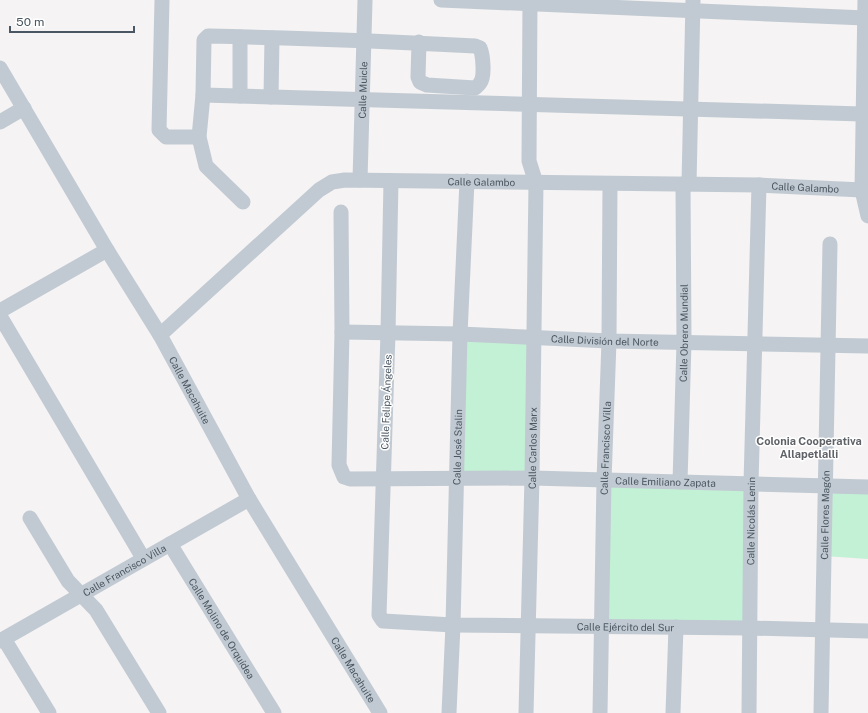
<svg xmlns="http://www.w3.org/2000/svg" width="868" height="713" font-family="'Public Sans',sans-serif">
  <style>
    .green { fill: #c3f1d5 }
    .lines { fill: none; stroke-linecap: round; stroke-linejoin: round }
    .street { stroke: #c1cad2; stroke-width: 15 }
    .labels { text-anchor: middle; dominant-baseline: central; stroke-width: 3; stroke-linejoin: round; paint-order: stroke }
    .street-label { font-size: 10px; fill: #4a5661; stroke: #fff }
    .neighbourhood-label { font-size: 11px; font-weight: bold; fill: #5f6368; stroke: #fff }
  </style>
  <rect width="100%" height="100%" fill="#f5f3f3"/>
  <path class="green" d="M460,334L534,337L532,478H457Z
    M604,481L751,484L749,628L602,626Z
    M825,485L868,487V559L824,556Z"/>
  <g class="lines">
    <g class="street">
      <path d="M162,0L159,130L166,137H199"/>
      <path d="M441,0L865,18"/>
      <path d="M865,0L862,190L868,216"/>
      <path id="s1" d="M0,68L107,250L160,335L249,499L380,713"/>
      <path d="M203,95L862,114"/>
      <path d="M240,96V37"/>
      <path d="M271,97L272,38"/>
      <path d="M0,122L24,108"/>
      <path id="s2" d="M360,180L365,0"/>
      <path id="s3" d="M391,181L388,333L379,615L383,621L453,625L749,628L868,631"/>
      <path d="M689,184L693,0"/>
      <path d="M243,202L206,166L199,137L203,95L204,40L208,36C297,38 386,41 475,46L480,48C483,55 485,77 480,83C479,85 476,87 475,88L427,85L420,82L418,77L419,42"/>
      <path id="s4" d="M341,212L342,332L339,465L344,477L350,479L532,478L868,487"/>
      <path d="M0,311L107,250"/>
      <path d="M0,316L143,558"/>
      <path id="s5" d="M342,332L460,334L609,341L868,346"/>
      <path id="s6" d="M160,335L319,190L332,182L345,180L759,185L862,190"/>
      <path id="s7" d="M680,482L684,342L683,184"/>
      <path d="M30,518L68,581L96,610L159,713"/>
      <path id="s8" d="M170,544L274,713"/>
      <path d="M4,639L49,713"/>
      <path id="s9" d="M0,641L249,499"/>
      <path id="s10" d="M449,713L453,625L460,334L467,181"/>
      <path id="s11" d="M526,713L532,478L536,183L529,161L530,0"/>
      <path id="s12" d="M600,713L604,481L609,341L610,184"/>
      <path d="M673,713L676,627"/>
      <path id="s13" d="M749,713L751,484L759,185"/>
      <path id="s14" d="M821,713L830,244"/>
    </g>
  </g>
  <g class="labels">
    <g class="street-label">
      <text stroke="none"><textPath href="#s2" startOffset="90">Calle Muicle</textPath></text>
      <text stroke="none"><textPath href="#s6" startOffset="380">Calle Galambo</textPath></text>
      <text stroke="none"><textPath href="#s6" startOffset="704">Calle Galambo</textPath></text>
      <text stroke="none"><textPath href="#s7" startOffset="149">Calle Obrero Mundial</textPath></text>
      <text stroke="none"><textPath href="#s5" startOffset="263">Calle División del Norte</textPath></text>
      <text stroke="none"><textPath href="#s1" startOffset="374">Calle Macahuite</textPath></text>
      <text transform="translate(386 402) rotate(-88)">Calle Felipe Ángeles</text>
      <text stroke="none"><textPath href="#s10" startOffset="266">Calle José Stalin</textPath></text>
      <text stroke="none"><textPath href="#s11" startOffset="265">Calle Carlos Marx</textPath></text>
      <text stroke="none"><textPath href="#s12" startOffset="265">Calle Francisco Villa</textPath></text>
      <text stroke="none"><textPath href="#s4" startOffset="588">Calle Emiliano Zapata</textPath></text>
      <text stroke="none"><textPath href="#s14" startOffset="198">Calle Flores Magón</textPath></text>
      <text stroke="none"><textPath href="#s13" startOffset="192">Calle Nicolás Lenin</textPath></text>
      <text stroke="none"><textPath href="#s9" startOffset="143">Calle Francisco Villa</textPath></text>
      <text stroke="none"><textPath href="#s3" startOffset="684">Calle Ejército del Sur</textPath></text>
      <text stroke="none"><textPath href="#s8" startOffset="99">Calle Molino de Orquídea</textPath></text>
      <text stroke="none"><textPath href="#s1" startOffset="698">Calle Macahuite</textPath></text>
    </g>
    <g class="neighbourhood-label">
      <text x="809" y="441">Colonia Cooperativa<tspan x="809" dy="13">Allapetlalli</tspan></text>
    </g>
  </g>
  <path d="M10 26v6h124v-6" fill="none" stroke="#4a5661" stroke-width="2"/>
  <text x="16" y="26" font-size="12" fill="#4a5661" stroke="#ffffff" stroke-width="3" paint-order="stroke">50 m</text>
</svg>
